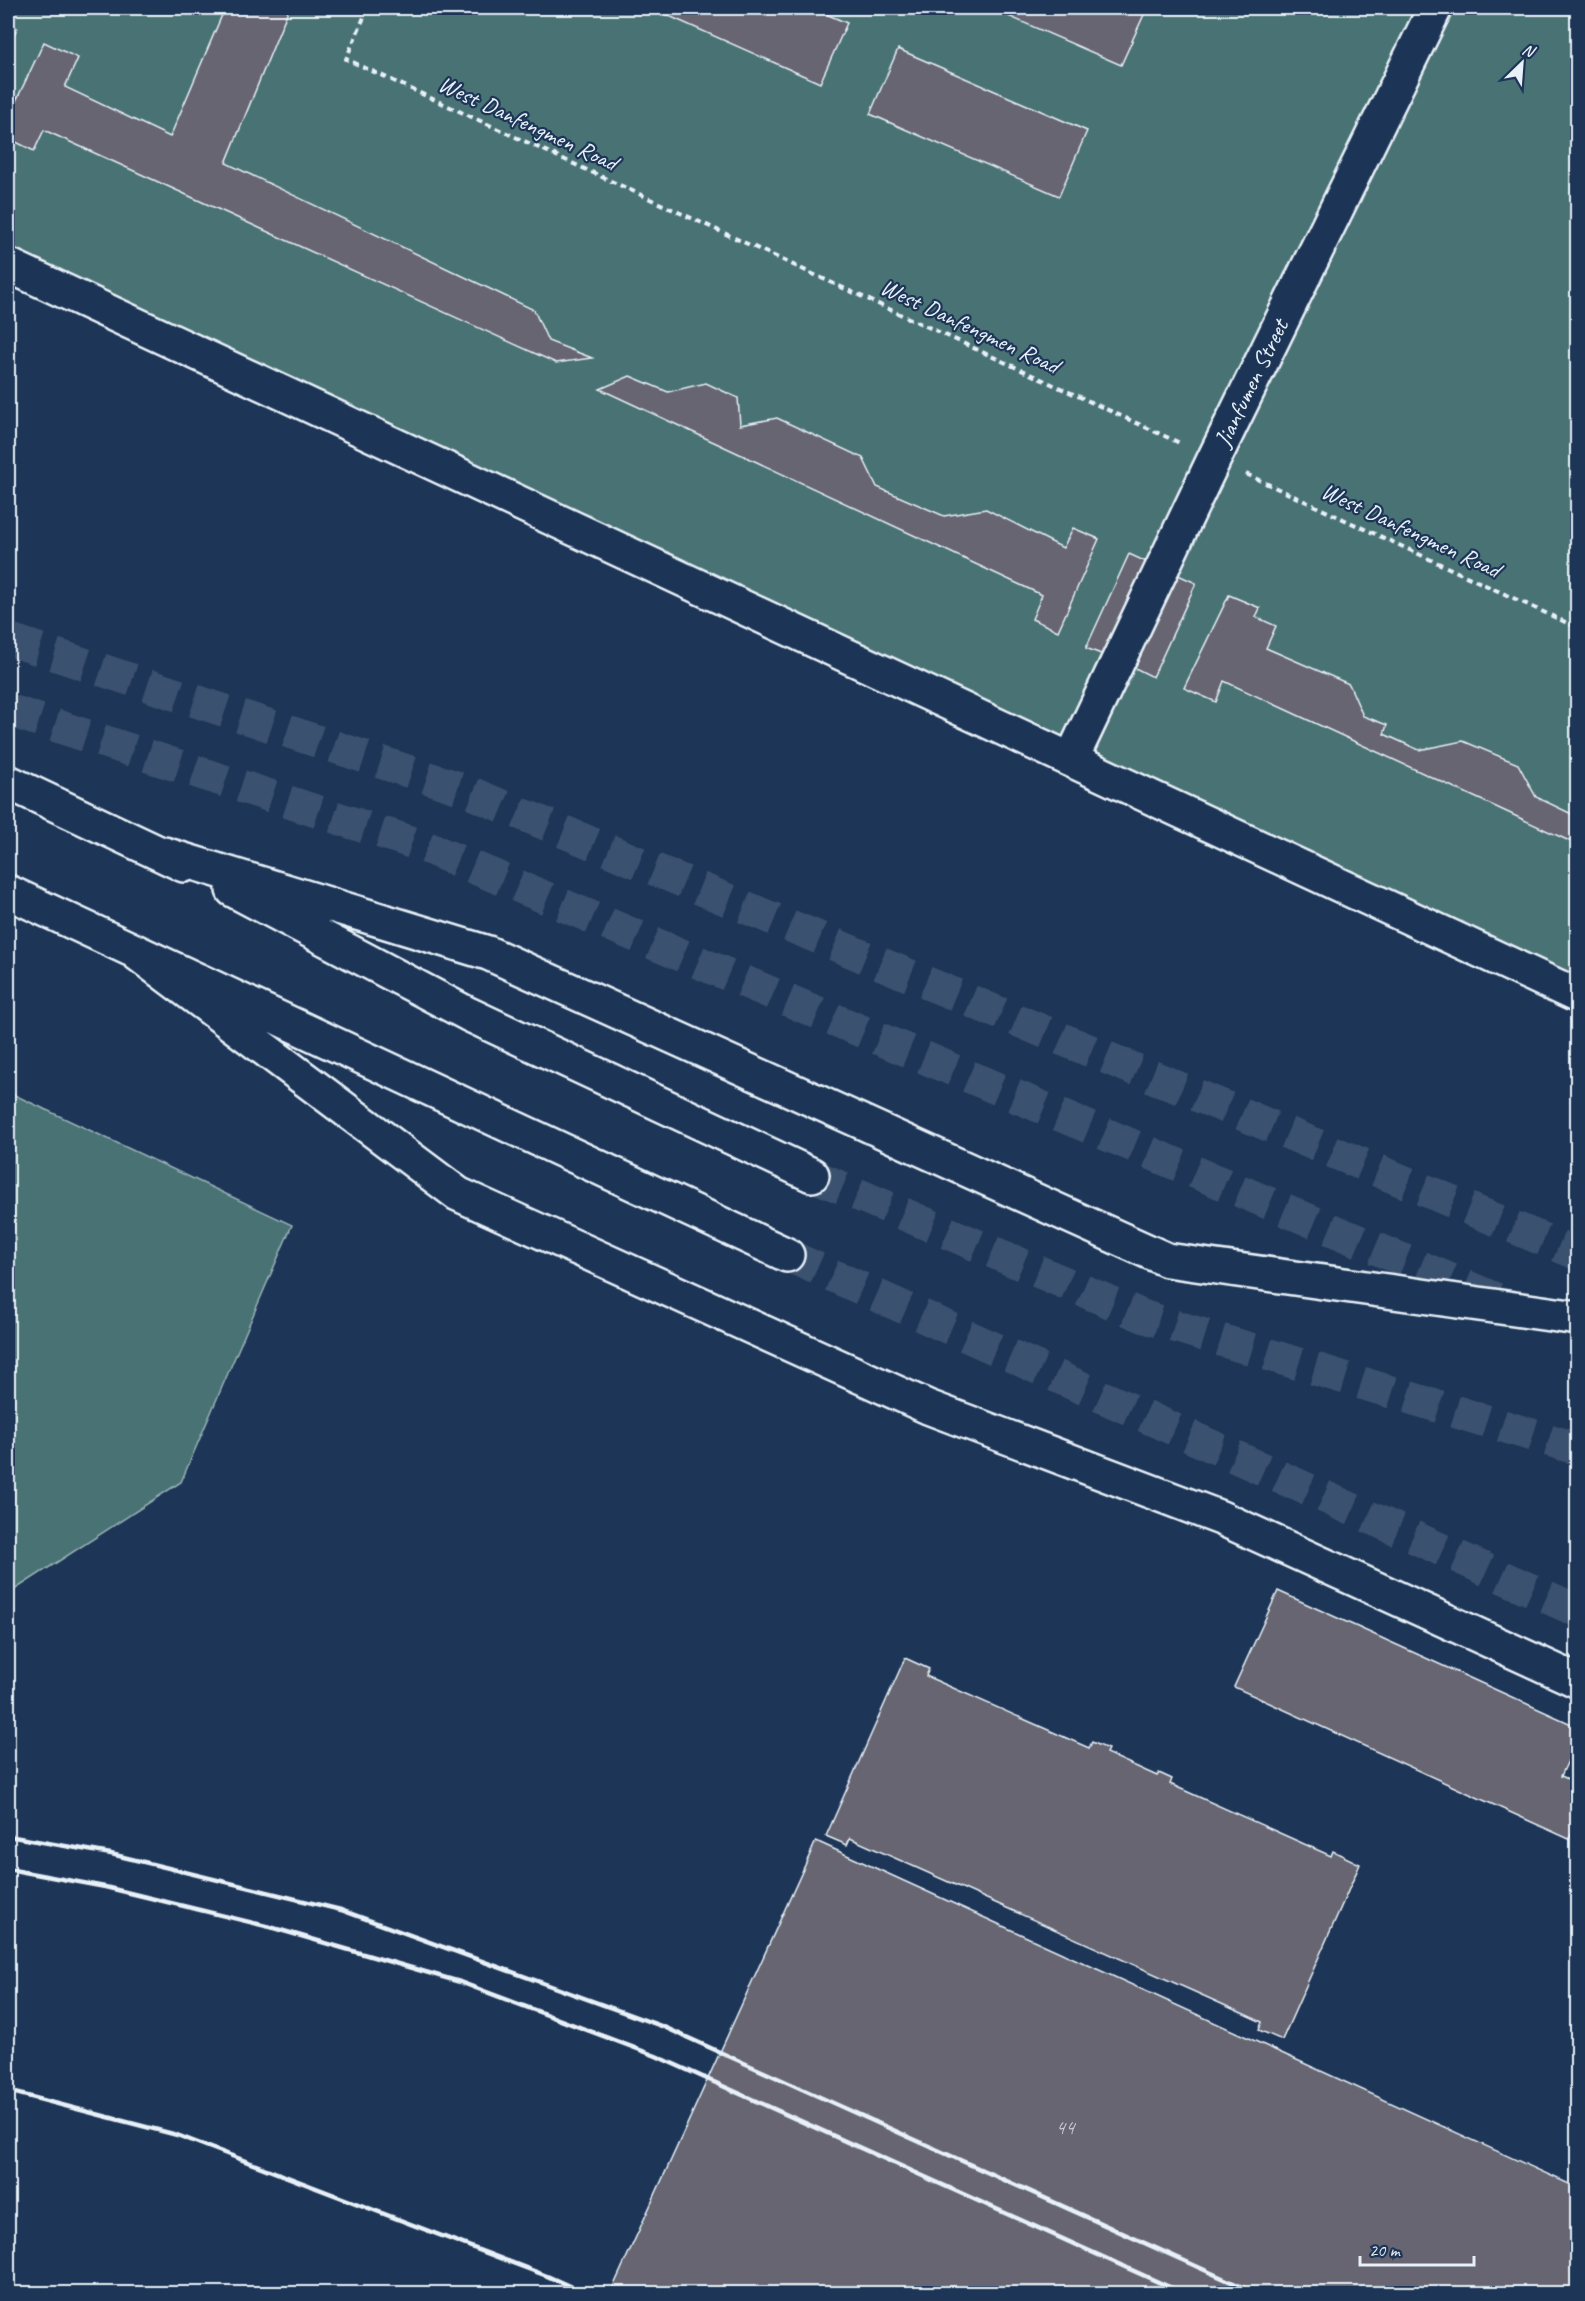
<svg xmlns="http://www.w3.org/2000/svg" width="1585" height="2301" font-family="Caveat,sans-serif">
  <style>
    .green { fill: #4a7275; stroke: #99b2b6; stroke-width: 1.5 }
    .building { fill: #666571; stroke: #e8f1f8; stroke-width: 1.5 }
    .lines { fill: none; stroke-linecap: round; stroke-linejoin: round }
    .minor-tunnel { stroke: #3b516f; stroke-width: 33; stroke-dasharray: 33 16; stroke-linecap: butt }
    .major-tunnel { stroke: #3b516f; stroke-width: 33; stroke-dasharray: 33 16; stroke-linecap: butt }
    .minor-casing { stroke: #e8f1f8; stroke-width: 38 }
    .path { stroke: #e8f1f8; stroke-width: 4; stroke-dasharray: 6 4.5; stroke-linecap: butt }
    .minor { stroke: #1d3557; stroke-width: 33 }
    .rail { stroke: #e8f1f8; stroke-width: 4.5 }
    .labels { text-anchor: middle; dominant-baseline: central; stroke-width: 4.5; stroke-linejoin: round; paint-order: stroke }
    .number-label { font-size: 21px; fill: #c8ced6 }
    .street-label { font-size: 24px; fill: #e8f1f8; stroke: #1d3557 }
  </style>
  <rect width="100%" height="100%" fill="#1d3557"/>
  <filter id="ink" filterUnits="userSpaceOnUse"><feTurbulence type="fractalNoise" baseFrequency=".0167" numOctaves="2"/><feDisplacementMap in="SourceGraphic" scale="12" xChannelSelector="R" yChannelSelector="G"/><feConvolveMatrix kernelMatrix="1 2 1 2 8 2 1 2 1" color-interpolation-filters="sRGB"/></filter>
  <g filter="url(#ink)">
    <path class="green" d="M8,8H1577V1001L8,266Z
      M8,1092L292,1225L181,1482L8,1594Z"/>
    <path class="building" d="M225,8H289L226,163L534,310L548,341L592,358L556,363L44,130L34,151L8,138V118L44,42L78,58L65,87L170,137Z
      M651,8H812L847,23L820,83Z
      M990,8H1147L1121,65Z
      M8,24L17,28L8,49Z
      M898,49L1087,131L1059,196L870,114Z
      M630,376L668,392L706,383L738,398L740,425L777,418L863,458L877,487L944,516L986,509L1063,548L1073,528L1099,539L1058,631L1032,619L1042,595L600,389Z
      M1129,554L1149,563L1106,656L1086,648Z
      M1176,574L1196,583L1153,677L1133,667Z
      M1229,595L1260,608L1256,617L1276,626L1266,648L1349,684L1363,716L1387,725L1384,734L1419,750L1463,741L1518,764L1536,797L1578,817V845L1224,681L1216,702L1184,688Z
      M1278,1591L1578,1727V1739L1561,1776L1578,1783V1821L1569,1839L1234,1687Z
      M905,1658L929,1669L926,1676L1089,1748L1092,1742L1108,1749L1106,1753L1157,1776L1159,1773L1172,1779L1170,1784L1331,1856L1333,1851L1360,1864L1282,2040L1259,2030L1262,2022L850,1838L847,1845L826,1836Z
      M816,1841L1578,2188V2294H610Z"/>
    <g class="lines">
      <path class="minor-tunnel" d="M812,1175L1145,1317L1578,1449
        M787,1255L1578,1611"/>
      <path class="major-tunnel" d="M8,639L459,788L1578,1254
        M8,710L423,846L1503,1302"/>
      <g class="minor-casing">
        <path id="minor" d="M8,265L1578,996
          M1071,760L1214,459L1435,8
          M8,782L184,865
          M164,854L488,953L1167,1260L1578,1318
          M233,890L468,1014L812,1175
          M8,892L787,1255
          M138,954L458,1194L928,1407L1221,1518L1578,1681"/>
      </g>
      <path class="path" d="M368,8L346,59L1182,444
        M1246,474L1578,628"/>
      <use href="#minor" class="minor"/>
      <path class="rail" d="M8,1836L111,1854L341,1910L664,2027L1258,2294
        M8,1869L105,1887L270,1927L460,1982L656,2056L1185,2294
        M8,2091L177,2135L547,2276L587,2294"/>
    </g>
  </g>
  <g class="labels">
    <g class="number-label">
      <text x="1065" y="2127">44</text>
    </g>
    <g class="street-label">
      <text transform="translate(528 123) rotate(25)">West Danfengmen Road</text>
      <text transform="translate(970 326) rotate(25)">West Danfengmen Road</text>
      <text transform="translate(1251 383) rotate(-64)">Jianfumen Street</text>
      <text transform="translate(1411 530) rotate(25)">West Danfengmen Road</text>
    </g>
  </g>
  <rect width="1585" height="2301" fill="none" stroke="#1d3557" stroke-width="30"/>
  <rect x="15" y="15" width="1555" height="2271" fill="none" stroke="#e8f1f8" stroke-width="2" filter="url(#ink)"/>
  <g transform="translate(1522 63) rotate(25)" stroke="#1d3557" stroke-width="4.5" paint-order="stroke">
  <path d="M0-4.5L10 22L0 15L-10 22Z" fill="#e8f1f8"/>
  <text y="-9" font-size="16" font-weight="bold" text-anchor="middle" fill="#e8f1f8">N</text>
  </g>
  <path d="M1360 2256v9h114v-9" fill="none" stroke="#e8f1f8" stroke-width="3"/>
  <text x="1369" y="2256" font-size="18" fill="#e8f1f8" stroke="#1d3557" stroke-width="4.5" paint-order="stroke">20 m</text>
</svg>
